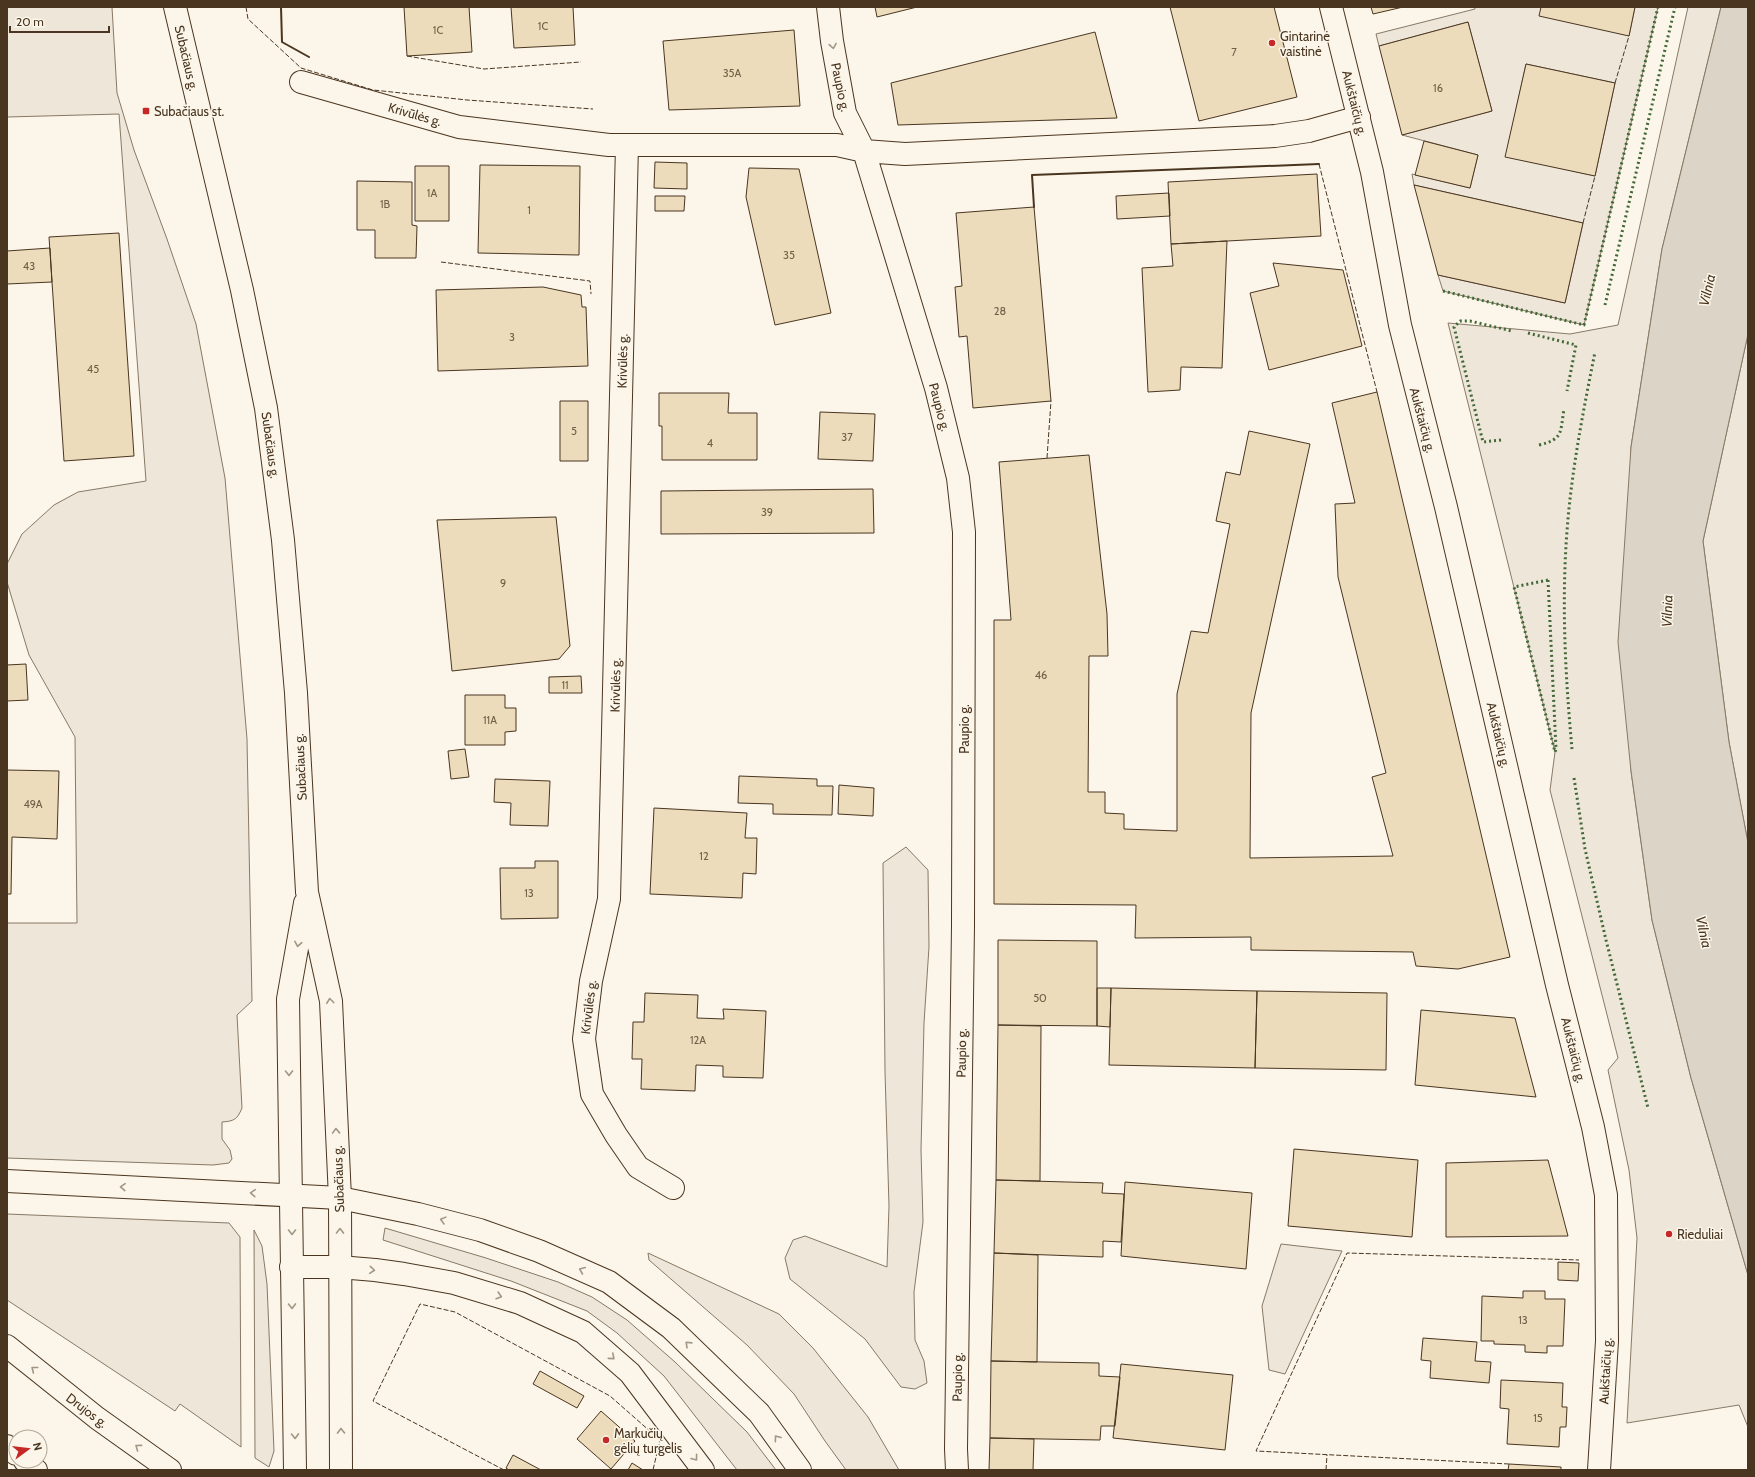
<svg xmlns="http://www.w3.org/2000/svg" width="1755" height="1477" font-family="Cabin,sans-serif">
  <style>
    .green { fill: #ede6d9; stroke: #887966; fill-rule: evenodd }
    .water { fill: #dcd4c6; stroke: #887966 }
    .building { fill: #ecdcbc; stroke: #4a3520 }
    .lines { fill: none; stroke-linecap: round; stroke-linejoin: round }
    .minor-casing { stroke: #4a3520; stroke-width: 24 }
    .secondary-casing { stroke: #4a3520; stroke-width: 24 }
    .primary-casing { stroke: #4a3520; stroke-width: 24 }
    .minor { stroke: #fbf6e9; stroke-width: 22 }
    .secondary { stroke: #fbf6e9; stroke-width: 22 }
    .primary { stroke: #fbf6e9; stroke-width: 22 }
    .hedge { stroke: #436837; stroke-width: 3; stroke-dasharray: 2 3; stroke-linecap: butt }
    .fence { stroke: #4a3520; stroke-width: 1; stroke-dasharray: 5 2; stroke-linecap: butt }
    .wall { stroke: #4a3520; stroke-width: 2 }
    .oneway { stroke: #a29684 }
    .poi-dot { fill: #c62828; stroke: #fbf6e9; stroke-width: 1.5 }
    .labels { text-anchor: middle; dominant-baseline: central; stroke-width: 3; stroke-linejoin: round; paint-order: stroke }
    .number-label { font-size: 11px; fill: #725f47 }
    .poi-label { font-size: 13px; fill: #4a3520; stroke: #fbf6e9; text-anchor: start }
    .street-label { font-size: 13px; fill: #4a3520; stroke: #fbf6e9 }
    .water-label { font-size: 14px; font-style: italic; fill: #4a3520; stroke: #fbf6e9 }
  </style>
  <rect width="100%" height="100%" fill="#fbf6e9"/>
  <path class="green" d="M7,7H112L117,93L134,150L167,239L196,324L225,478L247,739L252,1001L237,1015L242,1108C237,1120 234,1121 222,1122V1139L230,1150L232,1159L229,1163L213,1165L7,1158V923H77L75,737L29,655L7,582V564L22,534L54,505L78,492L146,481L119,114L7,117Z
    M1475,7H1541L1629,36L1635,7H1658L1584,325L1443,291L1438,275L1565,303L1583,223L1414,185L1412,174L1470,188L1478,155L1402,135L1492,111L1468,22L1379,46L1376,34L1475,9ZM1526,64L1615,83L1595,176L1506,156Z
    M1688,7H1721L1662,249L1631,447V771L1652,920L1691,1078L1748,1275V1427L1739,1405L1627,1423L1637,1238L1629,1170L1608,1070L1618,1058L1550,790L1555,752L1448,323L1570,334L1618,325Z
    M1748,334V843L1729,742L1703,541Z
    M906,847L928,870L929,947L924,1023L921,1150L923,1222L914,1292L915,1340L924,1361L927,1383L915,1389L901,1387L865,1339L790,1279L785,1258L793,1240L805,1236L887,1267L889,1206L885,1072L883,863Z
    M7,1214L229,1223L240,1237L241,1447L180,1404L175,1411L7,1300Z
    M385,1228L486,1258L558,1282L592,1297L627,1320L675,1362L747,1432L776,1470H737L664,1376L617,1333L587,1311L511,1281L383,1240Z
    M254,1230L262,1246L267,1284L274,1451L269,1467L255,1458Z
    M1281,1244L1342,1251L1285,1374L1269,1370L1262,1306Z
    M648,1253L779,1314L813,1348L868,1417L899,1470H846L825,1441L794,1394L747,1345L649,1260Z"/>
  <path class="water" d="M1721,7H1748V334L1703,541L1729,742L1748,843V1275L1691,1078L1652,920L1631,771L1618,642L1631,447L1662,249Z"/>
  <path class="building" d="M404,7H469L472,52L407,56Z
    M511,7H573L575,45L514,48Z
    M875,7H917L877,17Z
    M1170,7H1274L1297,97L1199,121Z
    M1371,7H1403L1373,14Z
    M1541,7H1635L1629,36L1539,16Z
    M1468,22L1492,111L1402,135L1379,46Z
    M794,30L800,106L669,110L663,41Z
    M1095,32L1117,118L898,125L891,83Z
    M1526,64L1615,83L1595,176L1505,157Z
    M1424,141L1478,155L1470,188L1415,175Z
    M655,162L687,163V189L654,188Z
    M480,165L580,166L579,255L478,253Z
    M415,166H449V221H415Z
    M749,168L799,169L831,313L775,325L746,197Z
    M1317,174L1321,236L1171,244L1168,182Z
    M357,181L412,182V225L417,226L416,258H375V230H357Z
    M1414,185L1583,223L1565,303L1438,275Z
    M1169,193L1170,216L1117,219L1116,196Z
    M655,196H685L684,211H655Z
    M1034,207L1051,401L973,408L967,336L959,337L955,287L962,286L956,213Z
    M119,233L134,456L64,461L49,237Z
    M1227,241L1222,368L1181,367L1180,390L1148,392L1142,268L1173,266L1171,244Z
    M50,248L52,282L7,284V251Z
    M1273,263L1343,270L1362,346L1269,370L1250,293L1279,286Z
    M543,287L581,295L582,307H586L588,366L438,371L436,290Z
    M1377,392L1510,957L1458,969L1416,966L1413,952L1251,950V937L1135,938L1136,905L994,904V620H1011L999,462L1089,455L1107,614L1108,656H1089L1088,792H1105V813L1124,814V829L1177,831V694L1191,631L1208,633L1230,524L1216,521L1226,472L1240,475L1249,431L1310,444L1251,713L1250,858L1393,856L1372,777L1386,773L1338,577L1335,504L1355,503L1332,403Z
    M659,393H729L728,413H757V460H662V426H659Z
    M560,401H588V461H560Z
    M820,412L875,414L873,461L818,459Z
    M873,489L874,533L661,534V491Z
    M556,517L570,646L559,659L452,671L437,520Z
    M26,664L28,700L7,701V665Z
    M581,676L582,693H549V677Z
    M465,695H505V708H516V731L505,732V745H465Z
    M465,749L469,777L451,779L448,751Z
    M7,770L59,771L57,839L12,837L11,894H7Z
    M739,776L817,779V786H833L832,815L773,814V804L738,803Z
    M495,779L550,781L548,826L510,825L511,803L494,802Z
    M839,785L874,788L873,816L838,814Z
    M654,808L747,813L745,838H757L756,874L743,873L742,898L650,894Z
    M535,861H558V918L501,919L500,868H535Z
    M998,940L1097,941V1026L998,1025Z
    M1097,988H1111L1110,1027L1097,1026Z
    M1111,988L1257,991L1255,1068L1109,1065Z
    M1257,991L1387,993L1386,1070L1255,1068Z
    M645,993L698,995L697,1018L724,1019L723,1009L766,1011L763,1078L723,1077V1066L696,1065L695,1091L641,1089L642,1059H632L633,1022H644Z
    M1421,1010L1515,1018L1536,1097L1415,1085Z
    M998,1025L1041,1026L1040,1181L996,1180Z
    M1294,1149L1418,1160L1412,1237L1288,1226Z
    M1548,1160L1568,1236L1446,1237V1163Z
    M996,1180L1103,1183L1102,1193L1124,1194L1121,1242L1103,1241V1257L994,1253Z
    M1125,1182L1252,1193L1246,1269L1121,1256Z
    M994,1253L1038,1255L1037,1362L991,1361Z
    M1558,1262L1579,1263L1578,1281L1558,1280Z
    M1523,1291H1545V1299H1565L1563,1346H1547V1353L1525,1352V1345L1494,1344V1341H1481L1482,1296L1523,1298Z
    M1423,1338L1477,1342L1475,1361L1491,1362L1489,1383L1430,1378L1431,1361L1421,1360Z
    M991,1361L1099,1363V1376L1120,1377L1115,1426H1101L1100,1440L990,1438Z
    M1121,1364L1233,1375L1225,1450L1113,1438Z
    M540,1371L584,1396L577,1408L533,1384Z
    M1501,1380L1563,1383L1562,1407H1567L1566,1427H1560L1559,1447L1507,1444L1509,1409L1500,1408Z
    M601,1411L635,1441L611,1469L577,1439Z
    M990,1438L1034,1439L1033,1470H989Z
    M513,1455L541,1470H509L506,1468Z
    M632,1463L643,1470H628Z
    M1509,1464L1561,1467V1470H1508Z"/>
  <g class="lines">
    <g class="minor-casing">
      <path id="minor" d="M828,7L832,41L845,113L864,151L936,388L958,478L964,532L963,925L956,1449L957,1470
        M1331,7L1372,172L1400,325L1446,507L1557,985L1593,1127L1606,1195L1607,1341L1599,1470
        M301,82L459,127L609,145H837L864,151L905,154L1275,136L1309,131L1359,117
        M627,145L609,899L591,981L584,1039L592,1094L616,1135L638,1167L673,1188"/>
    </g>
    <g class="secondary-casing">
      <path id="secondary" d="M175,7L242,290L266,408L283,540L296,693L307,892L331,1001L340,1198L341,1470
        M295,1470L288,999L305,903"/>
    </g>
    <g class="primary-casing">
      <path id="primary" d="M7,1181L340,1198L418,1214L480,1230L539,1251L609,1282L671,1328L759,1413L800,1470
        M291,1267H339L375,1270L404,1274L454,1283L520,1303L583,1332L630,1373L703,1470
        M7,1346L97,1418L170,1470
        M7,1446L16,1454
        M25,1461L36,1470"/>
    </g>
    <use href="#minor" class="minor"/>
    <use href="#secondary" class="secondary"/>
    <use href="#primary" class="primary"/>
    <path class="hedge" d="M1443,291L1584,325L1658,7
      M1605,305L1675,7
      M1528,333L1576,345L1567,391
      M1501,440L1483,442L1454,327L1460,321H1470L1512,331
      M1539,445C1564,439 1560,432 1564,409
      M1548,580L1556,749L1555,752L1514,587Z
      M1572,749C1565,673 1561,596 1568,519C1573,463 1584,407 1595,352
      M1574,778L1585,849L1606,940L1648,1108"/>
    <path class="fence" d="M246,7L248,19L301,68L373,90L467,100L593,109
      M407,56L484,69L581,62
      M1615,83L1629,36
      M1319,164L1377,392
      M1583,223L1595,176
      M441,262L590,281L591,294
      M1047,458L1051,401
      M1509,1464L1256,1451L1347,1253L1579,1260
      M504,1470L373,1401L420,1304L455,1312L610,1396L660,1440L653,1470
      M1326,1470L1327,1455"/>
    <path class="wall" d="M281,7L282,42L309,57
      M1034,207L1032,175L1319,164"/>
  </g>
  <defs><path id="oneway-chevron" d="M-2-3.5L2.5 0L-2 3.5" fill="none" stroke-width="1.6" stroke-linecap="round" stroke-linejoin="round"/></defs>
  <g class="oneway">
    <use href="#oneway-chevron" transform="translate(833 46) rotate(81)"/>
    <use href="#oneway-chevron" transform="translate(298 944) rotate(100)"/>
    <use href="#oneway-chevron" transform="translate(330 1001) rotate(-97)"/>
    <use href="#oneway-chevron" transform="translate(289 1073) rotate(89)"/>
    <use href="#oneway-chevron" transform="translate(336 1131) rotate(-92)"/>
    <use href="#oneway-chevron" transform="translate(123 1187) rotate(-177)"/>
    <use href="#oneway-chevron" transform="translate(253 1193) rotate(-176)"/>
    <use href="#oneway-chevron" transform="translate(443 1220) rotate(-165)"/>
    <use href="#oneway-chevron" transform="translate(340 1231) rotate(-89)"/>
    <use href="#oneway-chevron" transform="translate(292 1232) rotate(90)"/>
    <use href="#oneway-chevron" transform="translate(372 1270) rotate(5)"/>
    <use href="#oneway-chevron" transform="translate(582 1270) rotate(-157)"/>
    <use href="#oneway-chevron" transform="translate(499 1296) rotate(17)"/>
    <use href="#oneway-chevron" transform="translate(292 1306) rotate(89)"/>
    <use href="#oneway-chevron" transform="translate(688 1344) rotate(-136)"/>
    <use href="#oneway-chevron" transform="translate(612 1357) rotate(41)"/>
    <use href="#oneway-chevron" transform="translate(34 1369) rotate(-142)"/>
    <use href="#oneway-chevron" transform="translate(341 1431) rotate(-91)"/>
    <use href="#oneway-chevron" transform="translate(295 1436) rotate(89)"/>
    <use href="#oneway-chevron" transform="translate(777 1438) rotate(-126)"/>
    <use href="#oneway-chevron" transform="translate(138 1447) rotate(-144)"/>
    <use href="#oneway-chevron" transform="translate(695 1458) rotate(53)"/>
  </g>
  <g class="poi-dot">
    <circle cx="1272" cy="43" r="4"/>
    <rect x="142" y="107" width="8" height="8" rx="2"/>
    <circle cx="1669" cy="1234" r="4"/>
    <circle cx="606" cy="1440" r="4"/>
  </g>
  <g class="labels">
    <g class="number-label">
      <text x="543" y="26">1C</text>
      <text x="438" y="30">1C</text>
      <text x="1234" y="52">7</text>
      <text x="732" y="73">35A</text>
      <text x="1438" y="88">16</text>
      <text x="432" y="193">1A</text>
      <text x="385" y="204">1B</text>
      <text x="529" y="210">1</text>
      <text x="789" y="255">35</text>
      <text x="29" y="266">43</text>
      <text x="1000" y="311">28</text>
      <text x="512" y="337">3</text>
      <text x="93" y="369">45</text>
      <text x="574" y="431">5</text>
      <text x="847" y="437">37</text>
      <text x="710" y="443">4</text>
      <text x="767" y="512">39</text>
      <text x="503" y="583">9</text>
      <text x="1041" y="675">46</text>
      <text x="565" y="685">11</text>
      <text x="490" y="720">11A</text>
      <text x="33" y="804">49A</text>
      <text x="704" y="856">12</text>
      <text x="529" y="893">13</text>
      <text x="1040" y="998">50</text>
      <text x="698" y="1040">12A</text>
      <text x="1523" y="1320">13</text>
      <text x="1538" y="1418">15</text>
    </g>
    <g class="poi-label">
      <text x="1280" y="36">Gintarinė<tspan x="1280" dy="15">vaistinė</tspan></text>
      <text x="154" y="111">Subačiaus st.</text>
      <text x="1677" y="1234">Rieduliai</text>
      <text x="614" y="1433">Markučių<tspan x="614" dy="15">gėlių turgelis</tspan></text>
    </g>
    <g class="street-label">
      <text transform="translate(187 58) rotate(77)">Subačiaus g.</text>
      <text transform="translate(841 87) rotate(78)">Paupio g.</text>
      <text transform="translate(1355 103) rotate(76)">Aukštaičių g.</text>
      <text transform="translate(415 114) rotate(16)">Krivūlės g.</text>
      <text transform="translate(622 361) rotate(-89)">Krivūlės g.</text>
      <text transform="translate(940 407) rotate(75)">Paupio g.</text>
      <text transform="translate(1423 420) rotate(75)">Aukštaičių g.</text>
      <text transform="translate(271 445) rotate(82)">Subačiaus g.</text>
      <text transform="translate(615 685) rotate(-89)">Krivūlės g.</text>
      <text transform="translate(964 729) rotate(-90)">Paupio g.</text>
      <text transform="translate(1499 735) rotate(77)">Aukštaičių g.</text>
      <text transform="translate(300 767) rotate(-93)">Subačiaus g.</text>
      <text transform="translate(588 1007) rotate(-83)">Krivūlės g.</text>
      <text transform="translate(1574 1050) rotate(76)">Aukštaičių g.</text>
      <text transform="translate(961 1053) rotate(-89)">Paupio g.</text>
      <text transform="translate(338 1179) rotate(-92)">Subačiaus g.</text>
      <text transform="translate(1605 1371) rotate(-87)">Aukštaičių g.</text>
      <text transform="translate(957 1377) rotate(-89)">Paupio g.</text>
      <text transform="translate(87 1410) rotate(37)">Drujos g.</text>
    </g>
    <g class="water-label">
      <text transform="translate(1707 290) rotate(-77)">Vilnia</text>
      <text transform="translate(1667 611) rotate(-88)">Vilnia</text>
      <text transform="translate(1704 932) rotate(78)">Vilnia</text>
    </g>
  </g>
  <rect width="1755" height="1477" fill="none" stroke="#4a3520" stroke-width="16"/>
  <g transform="translate(28 1449) rotate(75)"><circle r="19" fill="#fbf6e9" stroke="#b4a999"/>
  <path d="M0-3L7 15L0 10L-7 15Z" fill="#c62828"/>
  <text y="-6" font-size="11" font-weight="bold" text-anchor="middle" fill="#4a3520">N</text>
  </g>
  <path d="M10 26v6h99v-6" fill="none" stroke="#4a3520" stroke-width="2"/>
  <text x="16" y="26" font-size="12" fill="#4a3520" stroke="#fbf6e9" stroke-width="3" paint-order="stroke">20 m</text>
</svg>
